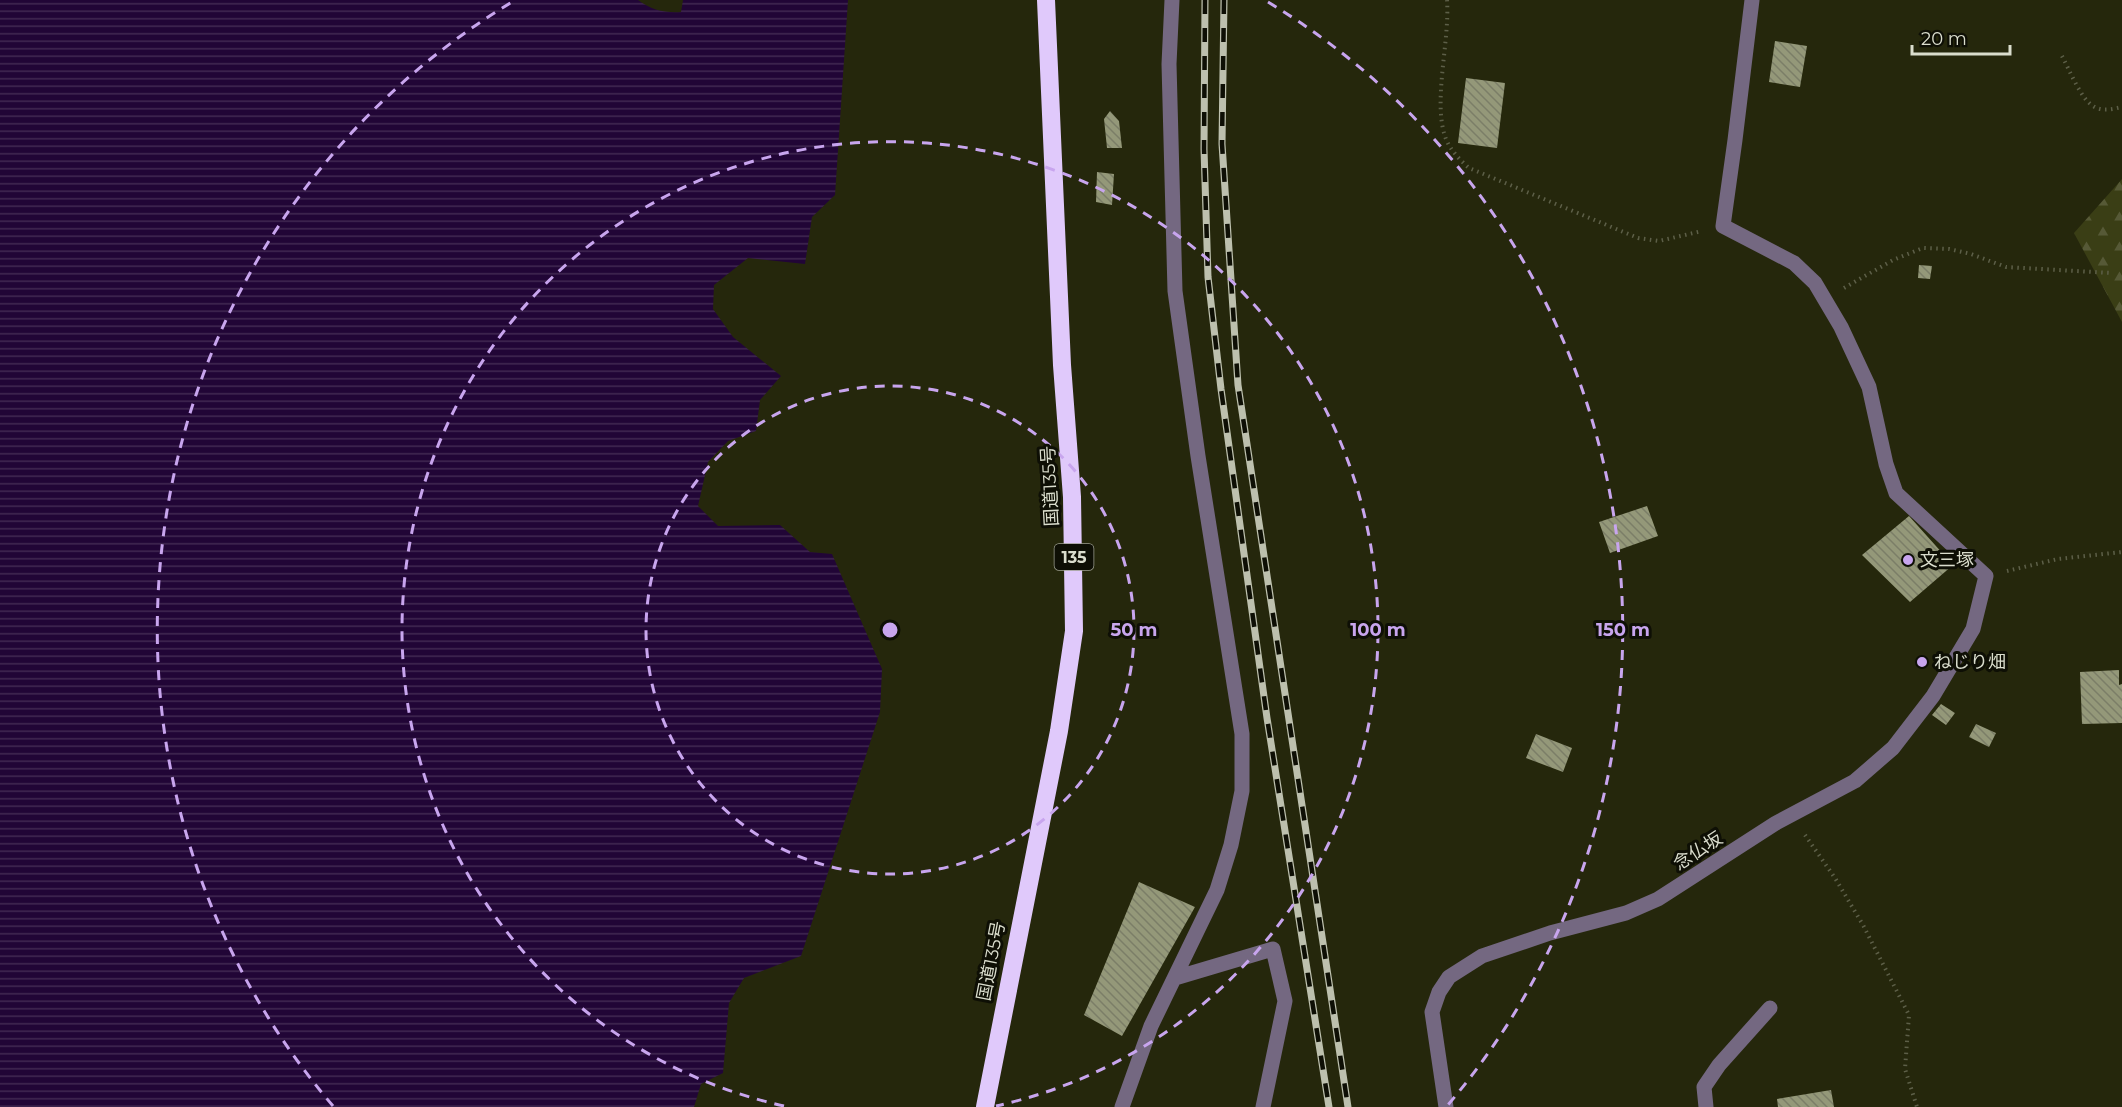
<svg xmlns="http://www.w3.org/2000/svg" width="2122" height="1107" font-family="Montserrat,'Noto Sans JP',sans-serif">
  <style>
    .forest { fill: url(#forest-firs) }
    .water { fill: url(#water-rules) }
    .building { fill: url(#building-back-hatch) }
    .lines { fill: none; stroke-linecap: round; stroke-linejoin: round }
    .path { stroke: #5d5f48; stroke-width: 4; stroke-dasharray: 1.5 4.5; stroke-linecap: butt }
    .minor { stroke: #746881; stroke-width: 15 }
    .highway { stroke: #e0c9fb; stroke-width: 18 }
    .rail-casing { stroke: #bdc0ae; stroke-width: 7 }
    .rail { stroke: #0e0f05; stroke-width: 4.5; stroke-dasharray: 14; stroke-linecap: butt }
    .ring { fill: none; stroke: #c8a5ee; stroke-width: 3; stroke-dasharray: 10 8 }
    .poi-dot { fill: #c8a5ee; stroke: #0e0f05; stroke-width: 2 }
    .labels { text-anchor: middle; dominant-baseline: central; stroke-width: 6; stroke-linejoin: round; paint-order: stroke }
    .shield { fill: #0e0f05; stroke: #9d9f91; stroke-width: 1.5 }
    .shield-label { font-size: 16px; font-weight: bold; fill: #daddcd }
    .street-label { font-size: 18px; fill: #daddcd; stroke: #0e0f05 }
    .poi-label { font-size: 18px; fill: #daddcd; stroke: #0e0f05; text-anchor: start }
    .centre { fill: #c8a5ee; stroke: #0e0f05; stroke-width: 3 }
    .ring-label { font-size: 18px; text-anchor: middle; font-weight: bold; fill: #c8a5ee; stroke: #0e0f05; stroke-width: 6; stroke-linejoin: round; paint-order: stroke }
  </style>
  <defs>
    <pattern id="forest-firs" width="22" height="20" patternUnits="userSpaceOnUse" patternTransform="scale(1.5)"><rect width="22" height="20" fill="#3a3e15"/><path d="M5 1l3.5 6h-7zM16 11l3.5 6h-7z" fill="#565936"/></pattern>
    <pattern id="water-rules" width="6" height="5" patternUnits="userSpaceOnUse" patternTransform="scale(1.5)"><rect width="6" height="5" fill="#210536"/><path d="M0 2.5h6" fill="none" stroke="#412952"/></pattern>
    <pattern id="building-back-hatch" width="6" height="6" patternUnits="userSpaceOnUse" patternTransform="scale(1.5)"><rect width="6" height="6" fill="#949879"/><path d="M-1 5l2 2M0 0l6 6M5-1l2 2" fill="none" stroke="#7b7e67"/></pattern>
  </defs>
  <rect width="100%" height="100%" fill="#25270c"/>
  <path class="forest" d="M2122,179V322L2074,233Z"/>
  <path class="water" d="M0,0H638C651,10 665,13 681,12L683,0H848L835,195L812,217L805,264L748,258L714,285L713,309L733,337L781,376L760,400L756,431L728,441L708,462L698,506L718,526L780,525L810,552L832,554L882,669L880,712L801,956L744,978L729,1003L723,1073L701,1084L694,1107H0Z"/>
  <path class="building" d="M1775,41L1807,46L1800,87L1769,82Z
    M1466,78L1505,83L1497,148L1458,143Z
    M1110,111L1119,121L1122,148H1107L1104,119Z
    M1097,172L1114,174L1112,205L1096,202Z
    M1919,265L1932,266L1930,279L1918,278Z
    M1647,506L1658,536L1610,553L1599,522Z
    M1909,516L1953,565L1910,602L1862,555Z
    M2119,670V685L2122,684V723L2082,724L2080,672Z
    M1941,704L1955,713L1946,725L1932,715Z
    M1976,724L1996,733L1989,747L1969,737Z
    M1536,734L1572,748L1563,772L1526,758Z
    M1139,882L1195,907L1122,1036L1084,1015Z
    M1831,1090L1834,1107H1778L1777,1099Z"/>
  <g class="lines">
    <path class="path" d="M1447,0C1450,42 1432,103 1446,139C1451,151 1460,160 1469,168L1638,238L1659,241L1702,231
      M2062,56C2069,69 2081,99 2093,106C2102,112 2113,109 2122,107
      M1844,288L1893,260L1923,248L1949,249L1971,254L2006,267L2111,273
      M2007,571L2058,559L2122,552
      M1805,835L1835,878L1863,925L1909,1015L1905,1069L1917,1107"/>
    <path class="minor" d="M1175,978L1273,949L1285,1001L1263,1107
      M1122,1107L1151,1026L1217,890L1231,845L1242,791V734L1198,456L1175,291L1169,64L1172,0
      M1446,1107L1432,1012L1439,992L1449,977L1482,956L1550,933L1626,913L1658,899L1776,823L1855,781L1893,748L1933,696L1973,629L1986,576L1896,493L1886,464L1869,387L1841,327L1815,283L1794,263L1723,226L1735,140L1752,0
      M1706,1107L1704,1087L1719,1065L1770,1008"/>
    <path class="highway" d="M985,1107L1059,731L1074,631L1072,497L1062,365L1046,0"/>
    <g class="rail-casing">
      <path id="rail" d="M1205,0L1204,149L1208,277L1221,389L1267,718L1329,1107
        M1224,0L1222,144L1238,385L1348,1107"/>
    </g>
    <use href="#rail" class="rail"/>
  </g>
  <g class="ring">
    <circle cx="890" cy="630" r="244"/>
    <path d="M784 1106A488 488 0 1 1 996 1106"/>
    <path d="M333 1106A733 733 0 0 1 512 2M1268 2A733 733 0 0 1 1447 1106"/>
  </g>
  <g class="poi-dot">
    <circle cx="1908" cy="560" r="6"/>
    <circle cx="1922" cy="662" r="6"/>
  </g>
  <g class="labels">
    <rect class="shield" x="1054.5" y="544" width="39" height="26" rx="4.5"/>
    <g class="shield-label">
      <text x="1074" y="557">135</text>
    </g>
    <g class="street-label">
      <text transform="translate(1050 486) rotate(-93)">国道135号</text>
      <text transform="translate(1698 851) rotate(-33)">念仏坂</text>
      <text transform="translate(991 961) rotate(-79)">国道135号</text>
    </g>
    <g class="poi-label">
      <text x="1920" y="560">文三塚</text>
      <text x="1934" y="662">ねじり畑</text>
    </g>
  </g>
  <circle cx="890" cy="630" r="9" class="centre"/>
  <g class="ring-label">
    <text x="1134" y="636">50 m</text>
    <text x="1378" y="636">100 m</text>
    <text x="1623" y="636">150 m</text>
  </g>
  <path d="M1912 45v9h98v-9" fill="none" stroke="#daddcd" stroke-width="3"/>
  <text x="1921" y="45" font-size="18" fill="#daddcd" stroke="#0e0f05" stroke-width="4.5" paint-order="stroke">20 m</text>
</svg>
